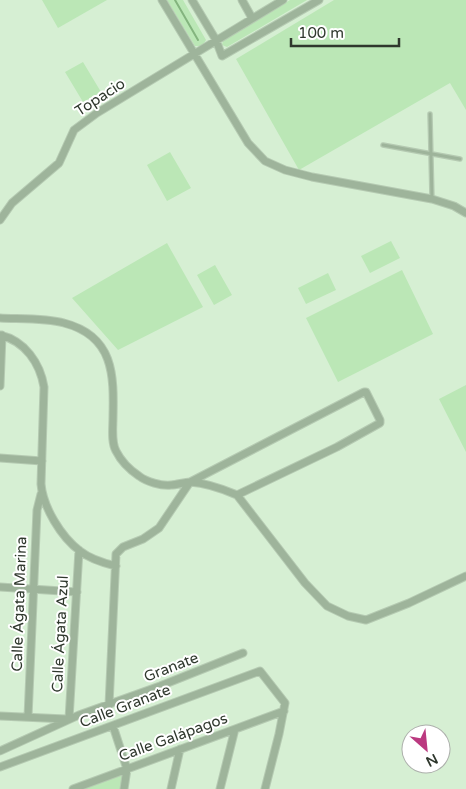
<svg xmlns="http://www.w3.org/2000/svg" width="466" height="789" font-family="'Varela Round',sans-serif">
  <style>
    .green { fill: #bbe7b6 }
    .lines { fill: none; stroke-linecap: round; stroke-linejoin: round }
    .stream { stroke: #83b47e; stroke-width: 2 }
    .service-casing { stroke: #b5cab2; stroke-width: 5.5 }
    .minor-casing { stroke: #b5cab2; stroke-width: 9 }
    .service { stroke: #9eb49b; stroke-width: 3 }
    .minor { stroke: #9eb49b; stroke-width: 7 }
    .labels { text-anchor: middle; dominant-baseline: central; stroke-width: 4; stroke-linejoin: round; paint-order: stroke }
    .street-label { font-size: 15px; fill: #2f382d; stroke: #fff }
  </style>
  <rect width="100%" height="100%" fill="#d6efd3"/>
  <path class="green" d="M42,0H107L58,28Z
    M167,0H183L206,40L202,46H195Z
    M290,0H307L227,47L222,45L223,40Z
    M334,0H466V110L450,83L299,170L236,59Z
    M83,62L101,92L83,102L65,72Z
    M170,152L191,188L167,201L147,165Z
    M391,241L400,258L370,273L361,256Z
    M167,243L203,307L118,350L72,298Z
    M215,265L232,295L214,305L197,275Z
    M402,270L433,334L338,382L306,318Z
    M328,273L336,290L306,304L298,288Z
    M466,385V452L439,399Z
    M121,775L123,776L120,789H83Z"/>
  <g class="lines">
    <path class="stream" d="M175,0L198,40"/>
    <g class="service-casing">
      <path id="service" d="M430,114L432,199
        M383,145L460,159"/>
    </g>
    <g class="minor-casing">
      <path id="minor" d="M162,0L248,143L265,161L285,170L312,177L432,199L454,206L466,213
        M192,0L216,40L222,56L319,0
        M242,0L252,18
        M0,220L12,203L59,163L74,130L97,113L283,0
        M0,318C19,319 47,318 64,323C114,336 114,375 113,417C113,428 111,442 116,451C121,461 130,470 139,476C147,482 161,486 171,485C177,485 184,482 190,482C206,483 223,489 237,495L305,583L327,606L348,616L366,620L409,603L466,576
        M0,335C25,341 40,363 44,387L41,484C43,507 61,537 80,551C90,559 103,563 116,566
        M0,386L2,335
        M0,458L42,461
        M0,587L77,592
        M109,705L116,554L123,547L143,539L159,528L190,482L364,392H366L380,420V423L337,447L237,495
        M0,716L66,719
        M28,717L37,510L41,494
        M69,719L79,550
        M113,726L127,769L124,789
        M0,751L79,715L160,686L243,653
        M0,767L260,671L285,703L279,734L265,789
        M73,789L284,711
        M171,789L180,749
        M220,789L235,729"/>
    </g>
    <use href="#service" class="service"/>
    <use href="#minor" class="minor"/>
  </g>
  <g class="labels">
    <g class="street-label">
      <text transform="translate(100 97) rotate(-33)">Topacio</text>
      <text transform="translate(19 604) rotate(-88)">Calle Ágata Marina</text>
      <text transform="translate(60 634) rotate(-87)">Calle Ágata Azul</text>
      <text transform="translate(171 667) rotate(-21)">Granate</text>
      <text transform="translate(125 706) rotate(-21)">Calle Granate</text>
      <text transform="translate(173 737) rotate(-20)">Calle Galápagos</text>
    </g>
  </g>
  <g transform="translate(426 749) rotate(153)"><circle r="24" fill="#ffffff" stroke="#acafab"/>
  <path d="M0-4L9 19L0 12L-9 19Z" fill="#bb3980"/>
  <text y="-8" font-size="14" font-weight="bold" text-anchor="middle" fill="#2f382d">N</text>
  </g>
  <path d="M291 38v8h108v-8" fill="none" stroke="#2f382d" stroke-width="2.5"/>
  <text x="298" y="38" font-size="15" fill="#2f382d" stroke="#ffffff" stroke-width="4" paint-order="stroke">100 m</text>
</svg>
